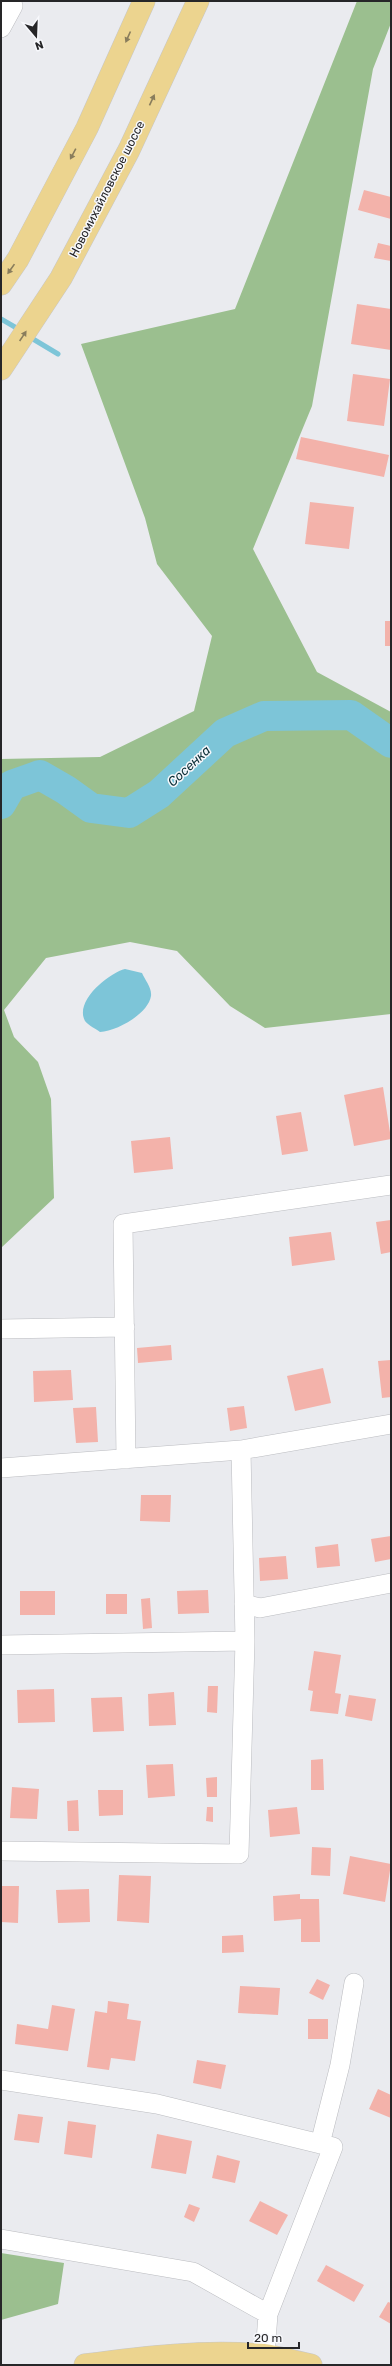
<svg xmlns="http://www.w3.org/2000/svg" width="392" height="2366" font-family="Rubik,sans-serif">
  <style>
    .forest { fill: #9bbf8f }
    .water { fill: #7dc5d8 }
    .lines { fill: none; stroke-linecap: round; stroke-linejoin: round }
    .stream { stroke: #7dc5d8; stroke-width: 5 }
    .river { stroke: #7dc5d8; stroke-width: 30 }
    .building { fill: #f3b2aa }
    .minor-casing { stroke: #bbbcc0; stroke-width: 20 }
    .major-casing { stroke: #c7c7c7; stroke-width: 23 }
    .minor { stroke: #fff; stroke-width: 19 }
    .major { stroke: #ecd48f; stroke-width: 22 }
    .oneway { fill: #897d5c }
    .labels { text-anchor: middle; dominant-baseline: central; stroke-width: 3; stroke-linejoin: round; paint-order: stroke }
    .street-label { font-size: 12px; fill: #262628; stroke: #f7f8fc }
    .water-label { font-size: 13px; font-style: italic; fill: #0a2f37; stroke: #f7f8fc }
  </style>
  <rect width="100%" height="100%" fill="#eaebef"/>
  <path class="forest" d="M357,1H391V23L373,69L312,406L253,549L317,672L391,712V1014L265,1028L230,1006L177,951L130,942L46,958L4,1010L14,1037L38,1062L51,1099L54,1198L1,1248V759L100,757L194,711L212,636L157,564L145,518L81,344L235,309Z
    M1,2253L64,2263L58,2304L1,2320Z"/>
  <path class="water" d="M125,969L142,973C145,980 152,988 151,996C148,1014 117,1031 100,1032C96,1029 88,1025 85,1021C74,1001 109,973 125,969Z"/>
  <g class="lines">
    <path class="stream" d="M1,319L20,330
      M28,336L58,354"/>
    <path class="river" d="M1,804L12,785L40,775L66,790L91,808L129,813L159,794L225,733L264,716L351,715L391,743"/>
  </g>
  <path class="building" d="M364,190L391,197V219L358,210Z
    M378,243L391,246V261L374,258Z
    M357,304L391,309V350L351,344Z
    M353,374L390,379L384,426L347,421Z
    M301,437L389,455L384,477L296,459Z
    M310,502L354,507L349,549L305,544Z
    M385,621H391V646H385Z
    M383,1087L391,1139L354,1146L344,1095Z
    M301,1112L308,1151L282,1155L276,1116Z
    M170,1137L173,1169L134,1173L131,1141Z
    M391,1220V1252L381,1254L376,1222Z
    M331,1232L335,1260L292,1266L289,1237Z
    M171,1345L172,1360L138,1363L137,1348Z
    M391,1360V1397L382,1398L378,1361Z
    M323,1368L331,1403L295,1411L287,1376Z
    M71,1370L73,1400L34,1402L33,1371Z
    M244,1406L247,1428L230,1431L227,1408Z
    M96,1407L98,1442L76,1443L73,1408Z
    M141,1495H171L170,1522L140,1521Z
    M391,1536V1559L375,1562L371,1539Z
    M338,1544L340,1566L317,1568L315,1547Z
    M286,1556L288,1579L260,1581L259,1558Z
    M208,1590L209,1613L178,1614L177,1591Z
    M20,1591H55V1615H20Z
    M106,1594H127V1614H106Z
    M150,1598L152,1628L143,1629L141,1599Z
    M314,1651L341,1655L335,1693L341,1694L338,1714L310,1711L313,1691L308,1690Z
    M208,1686H218L217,1713L207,1712Z
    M54,1689L55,1722L18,1723L17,1690Z
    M174,1692L176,1725L149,1726L148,1694Z
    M349,1695L376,1699L372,1721L345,1716Z
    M122,1697L124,1731L93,1732L91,1698Z
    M323,1759L324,1790H311V1760Z
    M173,1764L175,1796L148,1798L146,1765Z
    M217,1777V1797H207L206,1778Z
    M12,1787L39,1789L37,1819L10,1818Z
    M98,1790H123V1815L99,1816Z
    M78,1800L79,1831H68L67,1801Z
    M207,1807H213V1822L206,1821Z
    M297,1807L300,1834L270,1837L268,1810Z
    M312,1847L331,1848L330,1876L311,1875Z
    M350,1856L391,1864L385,1902L343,1894Z
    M119,1875L151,1876L149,1923L117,1921Z
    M1,1886H19L18,1923L1,1922Z
    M89,1889L90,1922L58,1923L56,1890Z
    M300,1894V1899H319L320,1942H301V1919L274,1921L273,1896Z
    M243,1935L244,1952L222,1953V1936Z
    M317,1979L330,1985L323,2000L309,1993Z
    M240,1986L280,1988L278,2015L238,2013Z
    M108,2001L129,2004L127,2019L141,2021L135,2061L111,2058L109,2070L87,2067L95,2011L107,2013Z
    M52,2005L75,2009L68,2051L15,2044L17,2024L48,2029Z
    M308,2019H328V2039H308Z
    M197,2060L226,2065L221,2089L193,2083Z
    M378,2089L391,2095V2118L369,2109Z
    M18,2114L43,2117L39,2143L14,2140Z
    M68,2121L96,2125L92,2158L64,2154Z
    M157,2134L192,2141L186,2174L151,2168Z
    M217,2155L240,2161L235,2183L212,2178Z
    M260,2201L288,2215L277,2235L249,2221Z
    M189,2204L200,2208L194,2222L184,2217Z
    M326,2265L364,2285L354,2302L317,2281Z
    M388,2302L391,2303V2324L379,2317Z"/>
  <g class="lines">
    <g class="minor-casing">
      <path id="minor" d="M1,28L13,6L4,1
        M1,1329L125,1327
        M126,1459L123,1224L391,1185
        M1,1468L241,1450L391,1424
        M244,1604L260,1608L391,1583
        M1,1645L245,1641
        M1,1851L239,1854L245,1641L241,1450
        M1,2080L157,2104L333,2147L268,2314
        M320,2144L340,2065L354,1983
        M1,2239L193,2272L268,2314L265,2355"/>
    </g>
    <g class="major-casing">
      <path id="major" d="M1,284L18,259L87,128L144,1
        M1,369L61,278L129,150L198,1
        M85,2365C144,2357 204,2350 263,2355C279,2357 295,2362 311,2365"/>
    </g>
    <use href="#minor" class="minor"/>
    <use href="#major" class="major"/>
  </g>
  <defs><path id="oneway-solid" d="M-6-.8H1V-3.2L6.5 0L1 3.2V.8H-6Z"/></defs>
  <g class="oneway">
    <use href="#oneway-solid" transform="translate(128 37) rotate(114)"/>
    <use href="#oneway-solid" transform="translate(152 100) rotate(-65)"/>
    <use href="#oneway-solid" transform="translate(73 154) rotate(118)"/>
    <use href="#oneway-solid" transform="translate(11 269) rotate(125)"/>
    <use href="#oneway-solid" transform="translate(23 336) rotate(-56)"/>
  </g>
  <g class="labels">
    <g class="street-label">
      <text transform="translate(107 189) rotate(-63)">Новомихайловское шоссе</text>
    </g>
    <g class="water-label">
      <text transform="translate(189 766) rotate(-43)">Сосенка</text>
    </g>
  </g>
  <rect width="392" height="2366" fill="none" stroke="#262628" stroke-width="4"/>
  <g transform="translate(36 36) rotate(161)" stroke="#f7f8fc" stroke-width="3" paint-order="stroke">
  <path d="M0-3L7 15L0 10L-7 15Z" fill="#262628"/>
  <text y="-6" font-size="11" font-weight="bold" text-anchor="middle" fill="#262628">N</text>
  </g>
  <path d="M248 2342v6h51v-6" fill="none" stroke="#262628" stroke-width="2"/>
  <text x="254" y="2342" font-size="12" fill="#262628" stroke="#f7f8fc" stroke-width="3" paint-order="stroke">20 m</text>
</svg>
